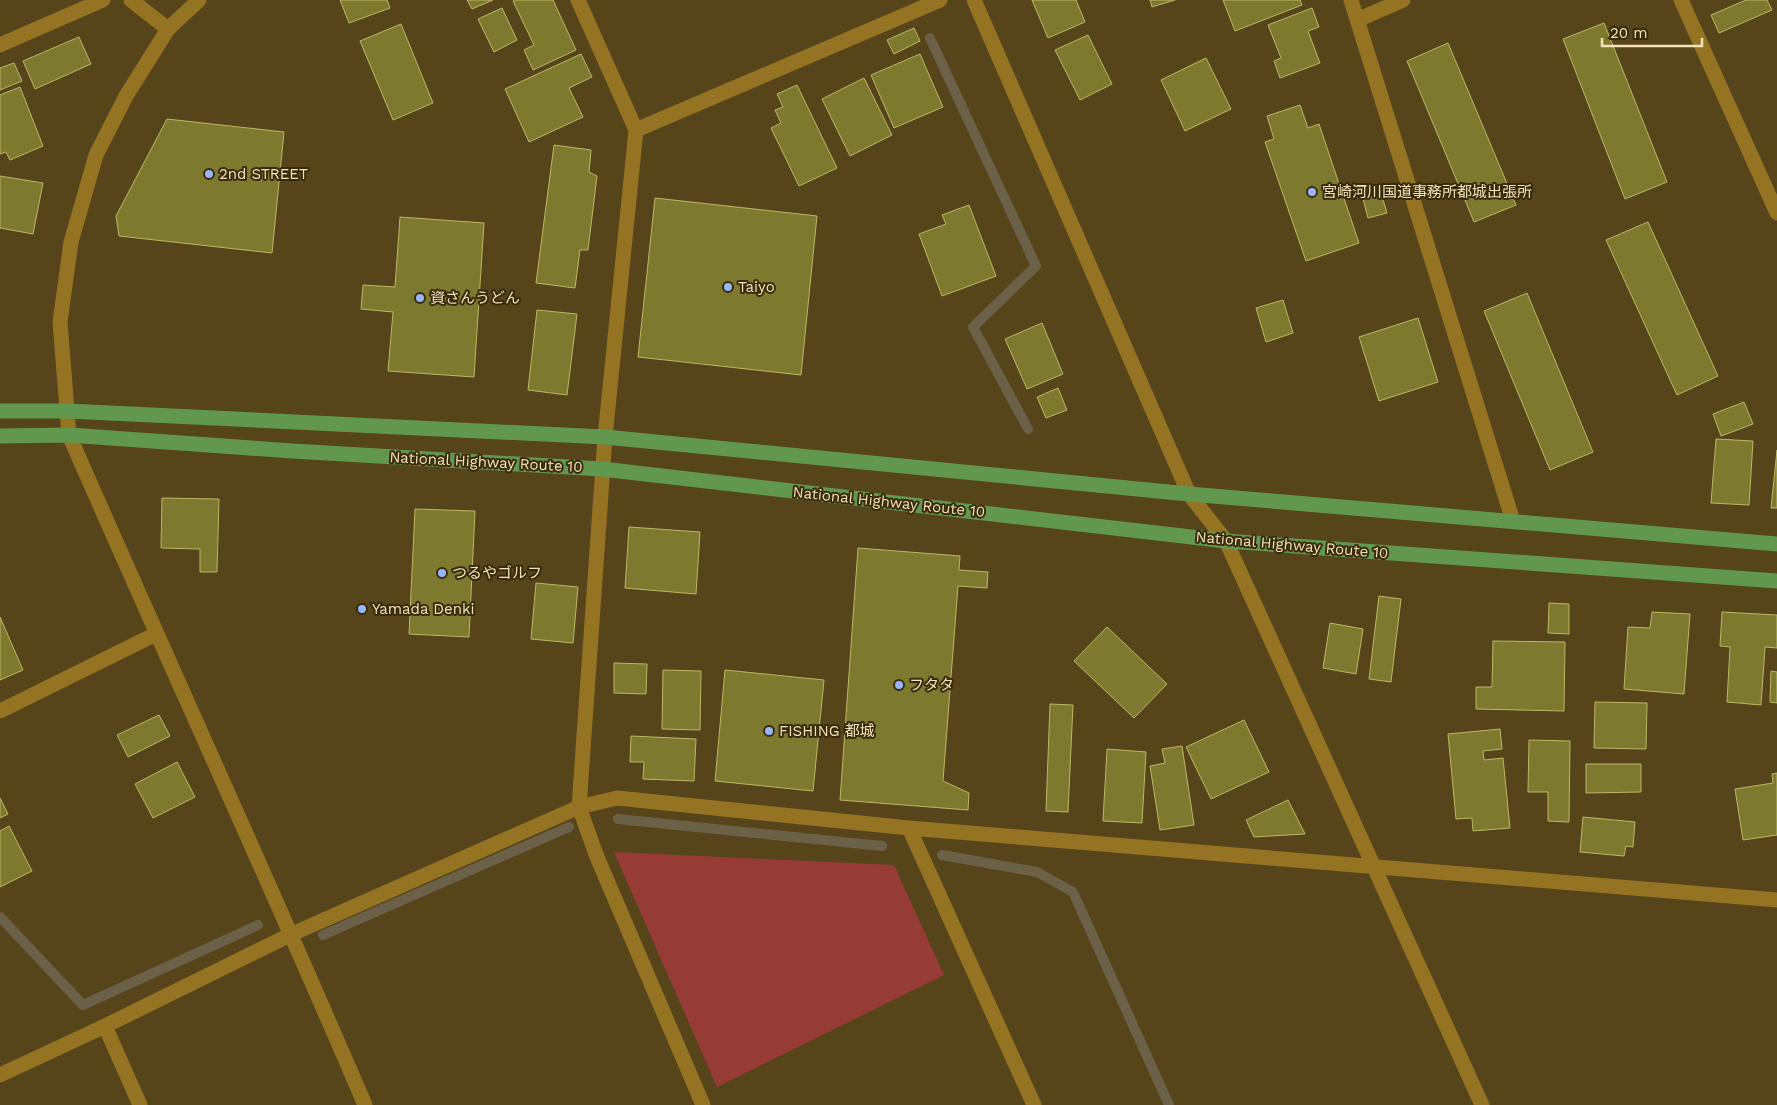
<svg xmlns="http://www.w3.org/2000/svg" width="1777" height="1105" font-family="'Work Sans','Noto Sans JP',sans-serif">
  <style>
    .green { fill: #973b37 }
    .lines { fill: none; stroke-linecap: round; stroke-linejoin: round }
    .stream { stroke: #6b6048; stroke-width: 10 }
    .building { fill: #7d792f; stroke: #bdb866 }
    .minor { stroke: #947422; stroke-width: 15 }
    .tertiary { stroke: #947422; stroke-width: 15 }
    .trunk { stroke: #629750; stroke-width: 15 }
    .poi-dot { fill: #97b6fd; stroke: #392b09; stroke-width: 2 }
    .labels { text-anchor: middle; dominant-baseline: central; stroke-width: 4; stroke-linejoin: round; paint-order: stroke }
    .poi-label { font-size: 15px; fill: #f2e1bb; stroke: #392b09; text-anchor: start }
    .street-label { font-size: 15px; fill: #f2e1bb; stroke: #392b09 }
  </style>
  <rect width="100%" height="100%" fill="#56441b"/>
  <path class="green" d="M614,852L894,865L944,975L717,1087Z"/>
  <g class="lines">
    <path class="stream" d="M930,38L1036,266L973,327L1028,429
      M618,819L882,846
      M942,855L1037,872L1073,892L1169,1105
      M0,917L83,1005L258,925
      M323,935L569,827"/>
  </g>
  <path class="building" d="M340,0H387L390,8L349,23Z
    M467,0H493L472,9Z
    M515,0H553L576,50L533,70L524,50L534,45L513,1Z
    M1032,0H1076L1085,22L1048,38Z
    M1150,0H1175L1152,7Z
    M1223,0H1300L1302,5L1235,31Z
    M1746,0H1767L1772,10L1719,33L1711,15Z
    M502,8L517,40L494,52L478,19Z
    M1312,8L1319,27L1308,31L1320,63L1280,78L1274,61L1281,58L1268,25Z
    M1604,23L1667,182L1625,199L1563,39Z
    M401,24L433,103L393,120L360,41Z
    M914,28L920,41L894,54L887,40Z
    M1088,35L1112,84L1080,100L1055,50Z
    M79,37L91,64L35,89L23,61Z
    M1448,43L1516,205L1474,222L1407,61Z
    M581,54L592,77L569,88L583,117L529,142L505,89Z
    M920,54L943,107L894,128L871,75Z
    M1206,58L1231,109L1185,131L1161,80Z
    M14,63L22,81L0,90V68Z
    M864,78L892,135L850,156L822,99Z
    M797,85L837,168L799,186L771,128L781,123L775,110L783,107L777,94Z
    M20,87L43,146L10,160L6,152L0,154V95Z
    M1300,105L1308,128L1319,124L1359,243L1306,261L1265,142L1274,139L1267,116Z
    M167,119L284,132L272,253L119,236L116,216Z
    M554,145L591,150L589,172L597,176L588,250H580L575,288L536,283Z
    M0,176L43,183L33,234L0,228Z
    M1379,186L1387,213L1368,218L1361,191Z
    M655,198L817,216L801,375L638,357Z
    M969,205L996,276L942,296L919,234L946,224L942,215Z
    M400,217L484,223L474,377L388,371L393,312L361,309L363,285L395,287Z
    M1648,222L1718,376L1677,395L1606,240Z
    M1527,293L1593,452L1550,470L1484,311Z
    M1283,300L1293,333L1266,342L1256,308Z
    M537,310L577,314L567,395L528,390Z
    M1418,318L1438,382L1379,401L1359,337Z
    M1042,323L1063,374L1027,389L1005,339Z
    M1058,388L1067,410L1046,418L1037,397Z
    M1744,402L1753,424L1721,436L1713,414Z
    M1716,439L1753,441L1749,505L1711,503Z
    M1777,450V508H1771Z
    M162,498L219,499L217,572H200V549L161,548Z
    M415,509L475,511L469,637L409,634Z
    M629,527L700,532L696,594L625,588Z
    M858,548L960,556L959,570L988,572L987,588L958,586L943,781L969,793L968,810L840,800Z
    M536,583L578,587L573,643L531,639Z
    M1379,596L1401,599L1391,682L1369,679Z
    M1549,603L1569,604V634L1548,633Z
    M1652,612L1690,614L1684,694L1624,689L1628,627L1650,628Z
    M1722,612L1777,615V648L1765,647L1761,705L1727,702L1730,647L1720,646Z
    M0,617L23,670L0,680Z
    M1330,623L1363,629L1356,674L1323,668Z
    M1107,627L1167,684L1134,718L1074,661Z
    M1493,641L1565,642L1564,711L1476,709V687H1492Z
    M614,663L647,664L646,694L614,693Z
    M663,670L701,671L700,730L662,729Z
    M725,670L824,680L813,791L715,781Z
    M1771,671L1777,672V703L1770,702Z
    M1595,702L1647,703L1646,749L1594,748Z
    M1050,704L1073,705L1068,812L1046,811Z
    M159,715L170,736L128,757L117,735Z
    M1244,720L1269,772L1211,799L1186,747Z
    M1500,729L1502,749L1483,751L1484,760L1503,758L1510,828L1473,831L1472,818L1456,819L1448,734Z
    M631,736L696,739L694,781L643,779L644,762H630Z
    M1529,740L1570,741L1569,822L1548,821V792H1528Z
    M1182,746L1194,825L1160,830L1150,766L1165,763L1162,749Z
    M1107,749L1146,752L1142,823L1103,821Z
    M177,762L195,797L153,818L135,784Z
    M1586,764H1641V792L1586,793Z
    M1777,773V835L1743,840L1735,789L1773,783L1772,774Z
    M0,798L8,814L0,818Z
    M1288,800L1305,834L1254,837L1246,820Z
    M1583,817L1635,822L1633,847L1626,846L1624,856L1580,852Z
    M9,826L32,871L0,887V831Z"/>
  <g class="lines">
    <path class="minor" d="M131,0L168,29
      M578,0L636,130L605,437L579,807L597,857L703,1105
      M1351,0L1513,521
      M1681,0L1777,213
      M1357,20L1403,0
      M0,45L103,0
      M636,130L940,0
      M69,435C167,659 269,881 365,1105
      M0,711L156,634
      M909,828L1034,1105
      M105,1026L140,1105
      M0,1075L105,1026L292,934L579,807L617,798L909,828L1777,900"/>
    <path class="tertiary" d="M974,0L1189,494L1226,541L1482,1105
      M69,435L60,322L71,242L96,155L126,96L168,29L199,0"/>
    <path class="trunk" d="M0,411H68L605,437L1189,494L1777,544
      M0,436L69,435L293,451L602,469L1226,541L1777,581"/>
  </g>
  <g class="poi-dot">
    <circle cx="209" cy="174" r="5"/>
    <circle cx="1312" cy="192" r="5"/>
    <circle cx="728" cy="287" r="5"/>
    <circle cx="420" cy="298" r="5"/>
    <circle cx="442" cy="573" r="5"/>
    <circle cx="362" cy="609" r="5"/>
    <circle cx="899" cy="685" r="5"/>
    <circle cx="769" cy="731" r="5"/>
  </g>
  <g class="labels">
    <g class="poi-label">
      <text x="219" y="174">2nd STREET</text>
      <text x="1322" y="192">宮崎河川国道事務所都城出張所</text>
      <text x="738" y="287">Taiyo</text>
      <text x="430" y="298">資さんうどん</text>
      <text x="452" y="573">つるやゴルフ</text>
      <text x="372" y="609">Yamada Denki</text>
      <text x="909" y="685">フタタ</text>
      <text x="779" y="731">FISHING 都城</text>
    </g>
    <g class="street-label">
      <text transform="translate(486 462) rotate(3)">National Highway Route 10</text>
      <text transform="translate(889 502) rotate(6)">National Highway Route 10</text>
      <text transform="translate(1292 545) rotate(5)">National Highway Route 10</text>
    </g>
  </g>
  <path d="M1602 38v8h100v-8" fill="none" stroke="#f2e1bb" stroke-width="2.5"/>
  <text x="1610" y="38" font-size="15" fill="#f2e1bb" stroke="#392b09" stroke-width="4" paint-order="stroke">20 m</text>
</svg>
